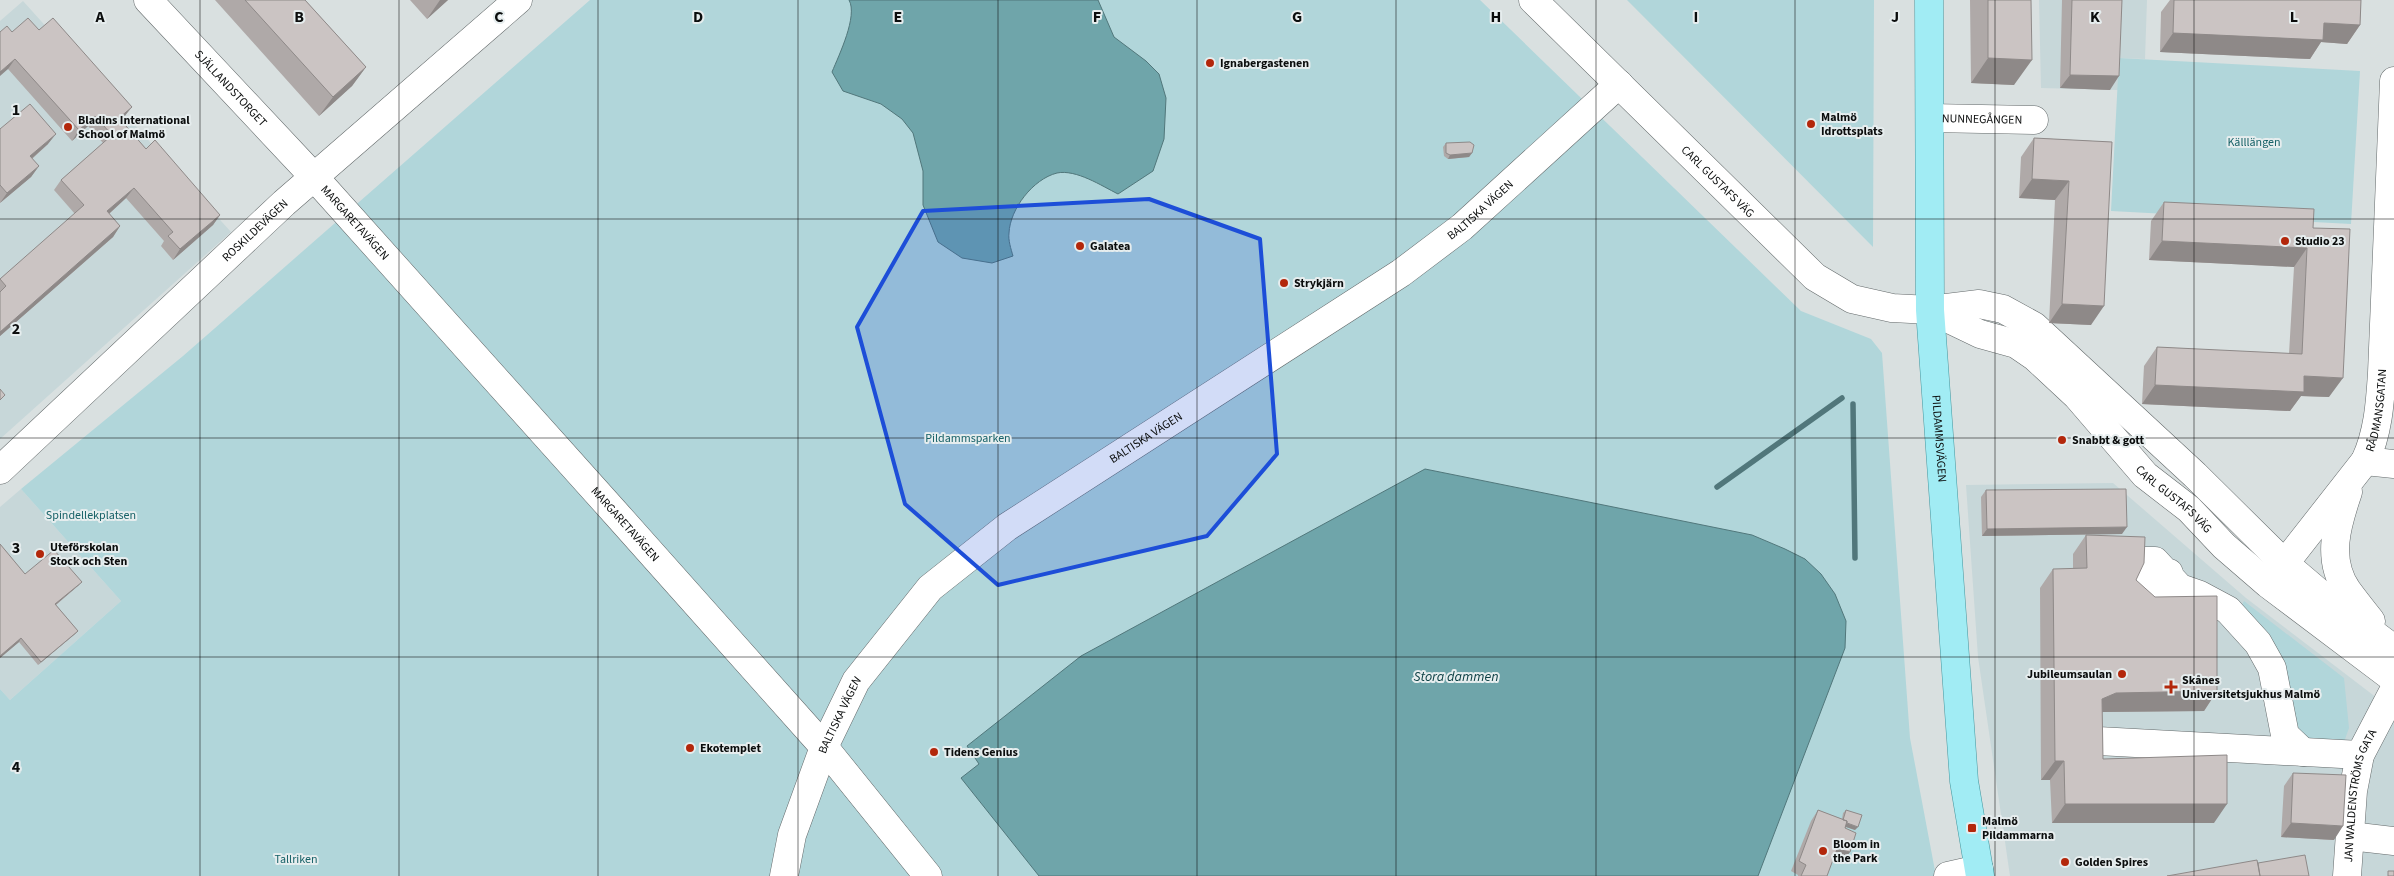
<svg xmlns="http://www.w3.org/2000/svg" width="2394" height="876" font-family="'Source Sans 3',sans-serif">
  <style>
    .built { fill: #c7d7d9 }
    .green { fill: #b1d6da }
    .water { fill: #6fa5aa; stroke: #51777b }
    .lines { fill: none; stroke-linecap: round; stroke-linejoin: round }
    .stream { stroke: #51777b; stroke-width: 5.5 }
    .minor-casing { stroke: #63696a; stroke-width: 29 }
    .major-casing { stroke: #44969e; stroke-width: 29 }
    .minor { stroke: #fff; stroke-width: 28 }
    .major { stroke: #a1ecf4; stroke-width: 28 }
    .wall { fill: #afa9a8 }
    .shaded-wall { fill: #8e8988 }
    .building { fill: #cbc4c3; stroke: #8e8988 }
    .marked { fill: #1d4ed8; fill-opacity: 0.2; stroke: #1d4ed8; stroke-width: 4; stroke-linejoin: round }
    .grid { fill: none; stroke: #0b0d0d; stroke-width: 1; stroke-opacity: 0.55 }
    .poi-dot { fill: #b3270b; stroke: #e6edee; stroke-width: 2 }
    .labels { text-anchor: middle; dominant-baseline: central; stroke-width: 4; stroke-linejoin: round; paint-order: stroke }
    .poi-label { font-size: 12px; font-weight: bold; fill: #0b0d0d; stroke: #e6edee; text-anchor: start }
    .street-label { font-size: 12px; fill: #0b0d0d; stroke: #e6edee }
    .park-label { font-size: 12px; fill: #166167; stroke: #e6edee }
    .water-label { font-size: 14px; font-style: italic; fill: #0b3f43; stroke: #e6edee }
    .grid-label { font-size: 16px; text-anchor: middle; font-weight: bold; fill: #0b0d0d; stroke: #e6edee; stroke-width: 4; stroke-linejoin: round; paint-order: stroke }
  </style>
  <rect width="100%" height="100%" fill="#d9e0e0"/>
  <path class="built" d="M2039,0H2147L2145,59L2119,58L2118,90L2041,88Z
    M23,1L231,232L0,439V21Z
    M2113,483L2246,598L2394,711V876H2010L1978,657L1966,485Z
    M21,489L121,601L10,700L0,689V507Z"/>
  <path class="green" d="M590,0H1480L1801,311L1871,339L1882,353L1910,738L1936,876H0V689L10,700L121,601L21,489L183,356Z
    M1627,0H1874L1873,247Z
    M2119,58L2360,71L2351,224L2111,211Z
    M2244,601L2344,678L2349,728L2344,742L2291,737L2239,611Z"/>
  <path class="water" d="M849,0H1098L1114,37L1146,61L1159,74L1166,98L1164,139L1153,171L1118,194C1102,186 1076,169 1057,173C1033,179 1010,209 1009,233C1008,240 1011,249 1013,256L992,263L962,258L938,242L923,205V171L913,133L902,119L881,104L843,91L832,72C839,55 858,16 849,0Z
    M1425,469L1752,535L1785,549L1805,559L1821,574L1835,594L1846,621L1845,648L1758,876H1039L961,778L979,764L967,746L1081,656Z"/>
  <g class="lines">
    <path class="stream" d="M1853,404L1855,558
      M1717,487L1842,398"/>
    <g class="minor-casing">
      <g id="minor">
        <path id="s1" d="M148,0L315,178L619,517L824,747L928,876"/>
        <path id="s2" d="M1533,0L1815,277L1852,299L1892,308L1930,310L1979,304L2003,309L2034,326L2195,475L2284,563L2324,597L2394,649"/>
        <path id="s3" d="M1930,118L2034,120"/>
        <path id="s4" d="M1930,310L1980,334L2016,344L2035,357L2077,396L2145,475L2189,509L2224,546L2268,584L2394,679"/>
        <path d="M2365,461L2394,464"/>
        <path id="s5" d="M0,470L284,203L518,0"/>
        <path d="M2348,492C2337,524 2326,559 2347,590C2355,601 2363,611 2371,621"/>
        <path d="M2169,573L2165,587L2154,592L2139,588L2136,573L2142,561H2155L2180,588L2200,595L2228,610L2258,643L2272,668L2285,735L2303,752"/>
        <path id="s6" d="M2274,577L2365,461C2378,433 2380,404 2382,373L2394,81"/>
        <path d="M2098,741L2360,755"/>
        <path d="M2350,836L2394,841"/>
        <path id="s7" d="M784,876L792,835L824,747L856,681L930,588L1007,527L1401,273L1462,227L1619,84"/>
        <path d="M1948,876L1979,869"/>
        <path id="s8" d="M2347,876L2353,791L2360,755L2394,690"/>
      </g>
    </g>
    <g class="major-casing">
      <g id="major">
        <path id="s9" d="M1929,0L1930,310L1964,781L1980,876"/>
      </g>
    </g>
    <use href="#minor" class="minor"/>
    <use href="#major" class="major"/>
  </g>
  <path class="wall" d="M215,0H305L366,67L352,86L319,116Z
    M410,0H448L427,19Z
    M1970,0H2031L2014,85L1971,83Z
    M2062,0H2122L2110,90L2060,88Z
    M2170,0H2361L2360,25L2347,44L2321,42L2310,59L2160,52L2161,12Z
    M39,30L124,117L121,120L146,149L220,215L213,225L173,260L161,246L164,241L126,198L109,214L120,226L113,237L0,336V279L75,214L54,190L61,180L103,143L88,126L72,141L8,69L12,32Z
    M0,129L48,144L32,159L39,166L31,177L0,203Z
    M2034,138L2112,142L2091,325L2049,323L2055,200L2019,198L2021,157Z
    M1446,143L1472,153L1469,157L1448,159L1444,156L1443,147Z
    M2164,202L2313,228L2329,397L2301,396L2290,411L2142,404L2144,366L2157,347L2289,354L2294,267L2149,260L2151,221Z
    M1986,490L2122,534L1982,536L1981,497Z
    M2086,535L2136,580L2217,691L2204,711L2102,712L2103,759L2214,823H2052L2050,780H2041L2040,588L2053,569H2073V554Z
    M0,544L25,574L79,585L56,605L78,631L75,634L38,665L19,642L0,658Z
    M2293,773L2334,840L2281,837L2284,786Z
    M1818,810L1842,819L1843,813L1846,810L1855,830L1846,827L1842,863L1833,860L1827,876H1798V875L1791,871L1811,821Z"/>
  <path class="shaded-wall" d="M440,0H448L427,19Z
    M2324,23L2360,25L2347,44L2321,42L2310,59L2160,52L2173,33Z
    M1988,58L2032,60L2014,85L1971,83Z
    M15,59L8,69L0,76V72Z
    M366,67L352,86L319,116L333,97Z
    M2070,75L2119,76L2110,90L2060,88Z
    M132,107L124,117L111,129L119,118Z
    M95,116L88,126L72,141L79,130Z
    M56,134L48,144L22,167L30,156Z
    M1472,153L1469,157L1448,159L1450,155Z
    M39,166L31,177L0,203L7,193Z
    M2032,179L2069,181L2055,200L2019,198Z
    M134,188L126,198L100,222L107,211Z
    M220,215L213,225L173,260L180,249Z
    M120,226L113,237L0,336V332Z
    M2162,241L2307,248L2294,267L2149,260Z
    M2062,304L2104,306L2091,325L2049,323Z
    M2304,376L2343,378L2329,397L2301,396L2290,411L2142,404L2155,385Z
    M2127,527L2122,534L1982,536L1987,529Z
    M82,582L79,585L53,607L55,604Z
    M78,631L75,634L38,665L41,662Z
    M21,638L19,642L0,658V656Z
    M2217,691L2204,711L2103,712L2089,718L2102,699L2116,693Z
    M2055,761H2064L2050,780H2041Z
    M2065,804H2227L2214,823H2052Z
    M1842,822L1858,827L1855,830L1840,825Z
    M2291,823L2343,826L2334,840L2281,837Z
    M1837,849L1850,852L1842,863L1830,859Z"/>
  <path class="building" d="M245,0H305L366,67L333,97Z
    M1988,0H2031L2032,60L1988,58Z
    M2072,0H2122L2119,76L2070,75Z
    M2174,0H2361L2360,25L2324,23L2323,40L2173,33Z
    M28,18L39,30L53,18L132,107L119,118L146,149L155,140L220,215L180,249L168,236L173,232L134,188L107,211L120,226L0,332V292L6,286L0,279L84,205L61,180L112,135L95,116L79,130L15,59L0,72V32L7,26L12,32Z
    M30,104L56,134L30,156L39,166L7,193L0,185V129Z
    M2034,138L2112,142L2104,306L2062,304L2069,181L2032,179Z
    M1470,142L1474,145L1472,153L1450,155L1446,153V143Z
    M2164,202L2314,209L2313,228L2350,229L2343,378L2304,376V392L2155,385L2157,347L2302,354L2307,248L2162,241Z
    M0,389L5,395L0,400Z
    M2126,489L2127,527L1987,529L1986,490Z
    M2086,535L2145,537L2144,563L2136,580L2155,597L2217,596V691L2116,693L2102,699L2103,759L2227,755V804H2065L2064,761H2055L2053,569L2087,568Z
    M0,544L25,574L54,550L82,582L55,604L78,631L41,662L21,638L0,656Z
    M2293,773L2346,775L2343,826L2291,823Z
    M1818,810L1847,821L1845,828L1856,833L1850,852L1837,849L1827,876H1801L1806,865L1799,861Z
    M1846,810L1862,815L1858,827L1847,823V821L1843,820Z
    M2305,855L2309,876H2260L2258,863Z
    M2257,860L2260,876H2167Z
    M2388,871H2394V876H2388Z"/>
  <path class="marked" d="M1149,199L1260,239L1277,454L1207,536L998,585L905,504L857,327L923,211Z"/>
  <path class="grid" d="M200,0V876M399,0V876M598,0V876M798,0V876M998,0V876M1197,0V876M1396,0V876M1596,0V876M1795,0V876M1995,0V876M2194,0V876M0,219H2394M0,438H2394M0,657H2394"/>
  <g class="poi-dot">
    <circle cx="1210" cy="63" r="5"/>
    <circle cx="1811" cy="124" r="5"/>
    <circle cx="68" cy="127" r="5"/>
    <circle cx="2285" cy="241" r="5"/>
    <circle cx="1080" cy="246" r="5"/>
    <circle cx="1284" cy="283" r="5"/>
    <circle cx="2062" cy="440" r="5"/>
    <circle cx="40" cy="554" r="5"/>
    <circle cx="2122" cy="674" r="5"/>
    <path d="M2168.5 679.5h5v5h5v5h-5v5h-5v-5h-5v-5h5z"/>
    <circle cx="690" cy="748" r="5"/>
    <circle cx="934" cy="752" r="5"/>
    <rect x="1967" y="823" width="10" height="10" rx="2.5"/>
    <circle cx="1823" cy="851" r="5"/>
    <circle cx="2065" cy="862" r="5"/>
  </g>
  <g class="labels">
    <g class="poi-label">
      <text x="1220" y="63">Ignabergastenen</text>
      <text x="1821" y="117">Malmö<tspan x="1821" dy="14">Idrottsplats</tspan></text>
      <text x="78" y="120">Bladins International<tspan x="78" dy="14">School of Malmö</tspan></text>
      <text x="2295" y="241">Studio 23</text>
      <text x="1090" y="246">Galatea</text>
      <text x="1294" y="283">Strykjärn</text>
      <text x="2072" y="440">Snabbt &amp; gott</text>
      <text x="50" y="547">Uteförskolan<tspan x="50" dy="14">Stock och Sten</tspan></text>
      <text x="2112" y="674" text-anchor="end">Jubileumsaulan</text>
      <text x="2182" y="680">Skånes<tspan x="2182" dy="14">Universitetsjukhus Malmö</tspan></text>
      <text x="700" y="748">Ekotemplet</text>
      <text x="944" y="752">Tidens Genius</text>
      <text x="1982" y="821">Malmö<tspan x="1982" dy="14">Pildammarna</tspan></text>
      <text x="1833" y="844">Bloom in<tspan x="1833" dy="14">the Park</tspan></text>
      <text x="2075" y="862">Golden Spires</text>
    </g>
    <g class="street-label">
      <text stroke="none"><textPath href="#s1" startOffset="121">SJÄLLANDSTORGET</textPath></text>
      <text stroke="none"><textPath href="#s3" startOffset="52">NUNNEGÅNGEN</textPath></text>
      <text stroke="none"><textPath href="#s2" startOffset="259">CARL GUSTAFS VÄG</textPath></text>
      <text stroke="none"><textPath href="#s7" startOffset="996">BALTISKA VÄGEN</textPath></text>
      <text stroke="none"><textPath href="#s1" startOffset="304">MARGARETAVÄGEN</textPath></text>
      <text stroke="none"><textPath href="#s5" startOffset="350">ROSKILDEVÄGEN</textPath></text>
      <text stroke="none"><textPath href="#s6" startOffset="200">RÅDMANSGATAN</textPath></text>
      <text stroke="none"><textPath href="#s7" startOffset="591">BALTISKA VÄGEN</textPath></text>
      <text stroke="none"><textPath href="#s9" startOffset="439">PILDAMMSVÄGEN</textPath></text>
      <text stroke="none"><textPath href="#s4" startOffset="315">CARL GUSTAFS VÄG</textPath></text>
      <text stroke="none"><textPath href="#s1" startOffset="709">MARGARETAVÄGEN</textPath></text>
      <text stroke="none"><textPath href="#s7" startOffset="171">BALTISKA VÄGEN</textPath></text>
      <text stroke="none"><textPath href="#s8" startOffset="82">JAN WALDENSTRÖMS GATA</textPath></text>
    </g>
    <g class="park-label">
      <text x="2254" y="142">Källlängen</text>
      <text x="968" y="438">Pildammsparken</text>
      <text x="91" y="515">Spindellekplatsen</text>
      <text x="296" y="859">Tallriken</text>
    </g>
    <g class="water-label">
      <text x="1456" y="677">Stora dammen</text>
    </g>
  </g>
  <g class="grid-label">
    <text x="100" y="22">A</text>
    <text x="299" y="22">B</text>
    <text x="499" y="22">C</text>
    <text x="698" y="22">D</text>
    <text x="898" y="22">E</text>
    <text x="1097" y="22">F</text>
    <text x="1297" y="22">G</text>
    <text x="1496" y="22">H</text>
    <text x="1696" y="22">I</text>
    <text x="1895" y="22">J</text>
    <text x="2095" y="22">K</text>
    <text x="2294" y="22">L</text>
    <text x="16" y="115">1</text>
    <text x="16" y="334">2</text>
    <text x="16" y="553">3</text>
    <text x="16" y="772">4</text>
  </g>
</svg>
